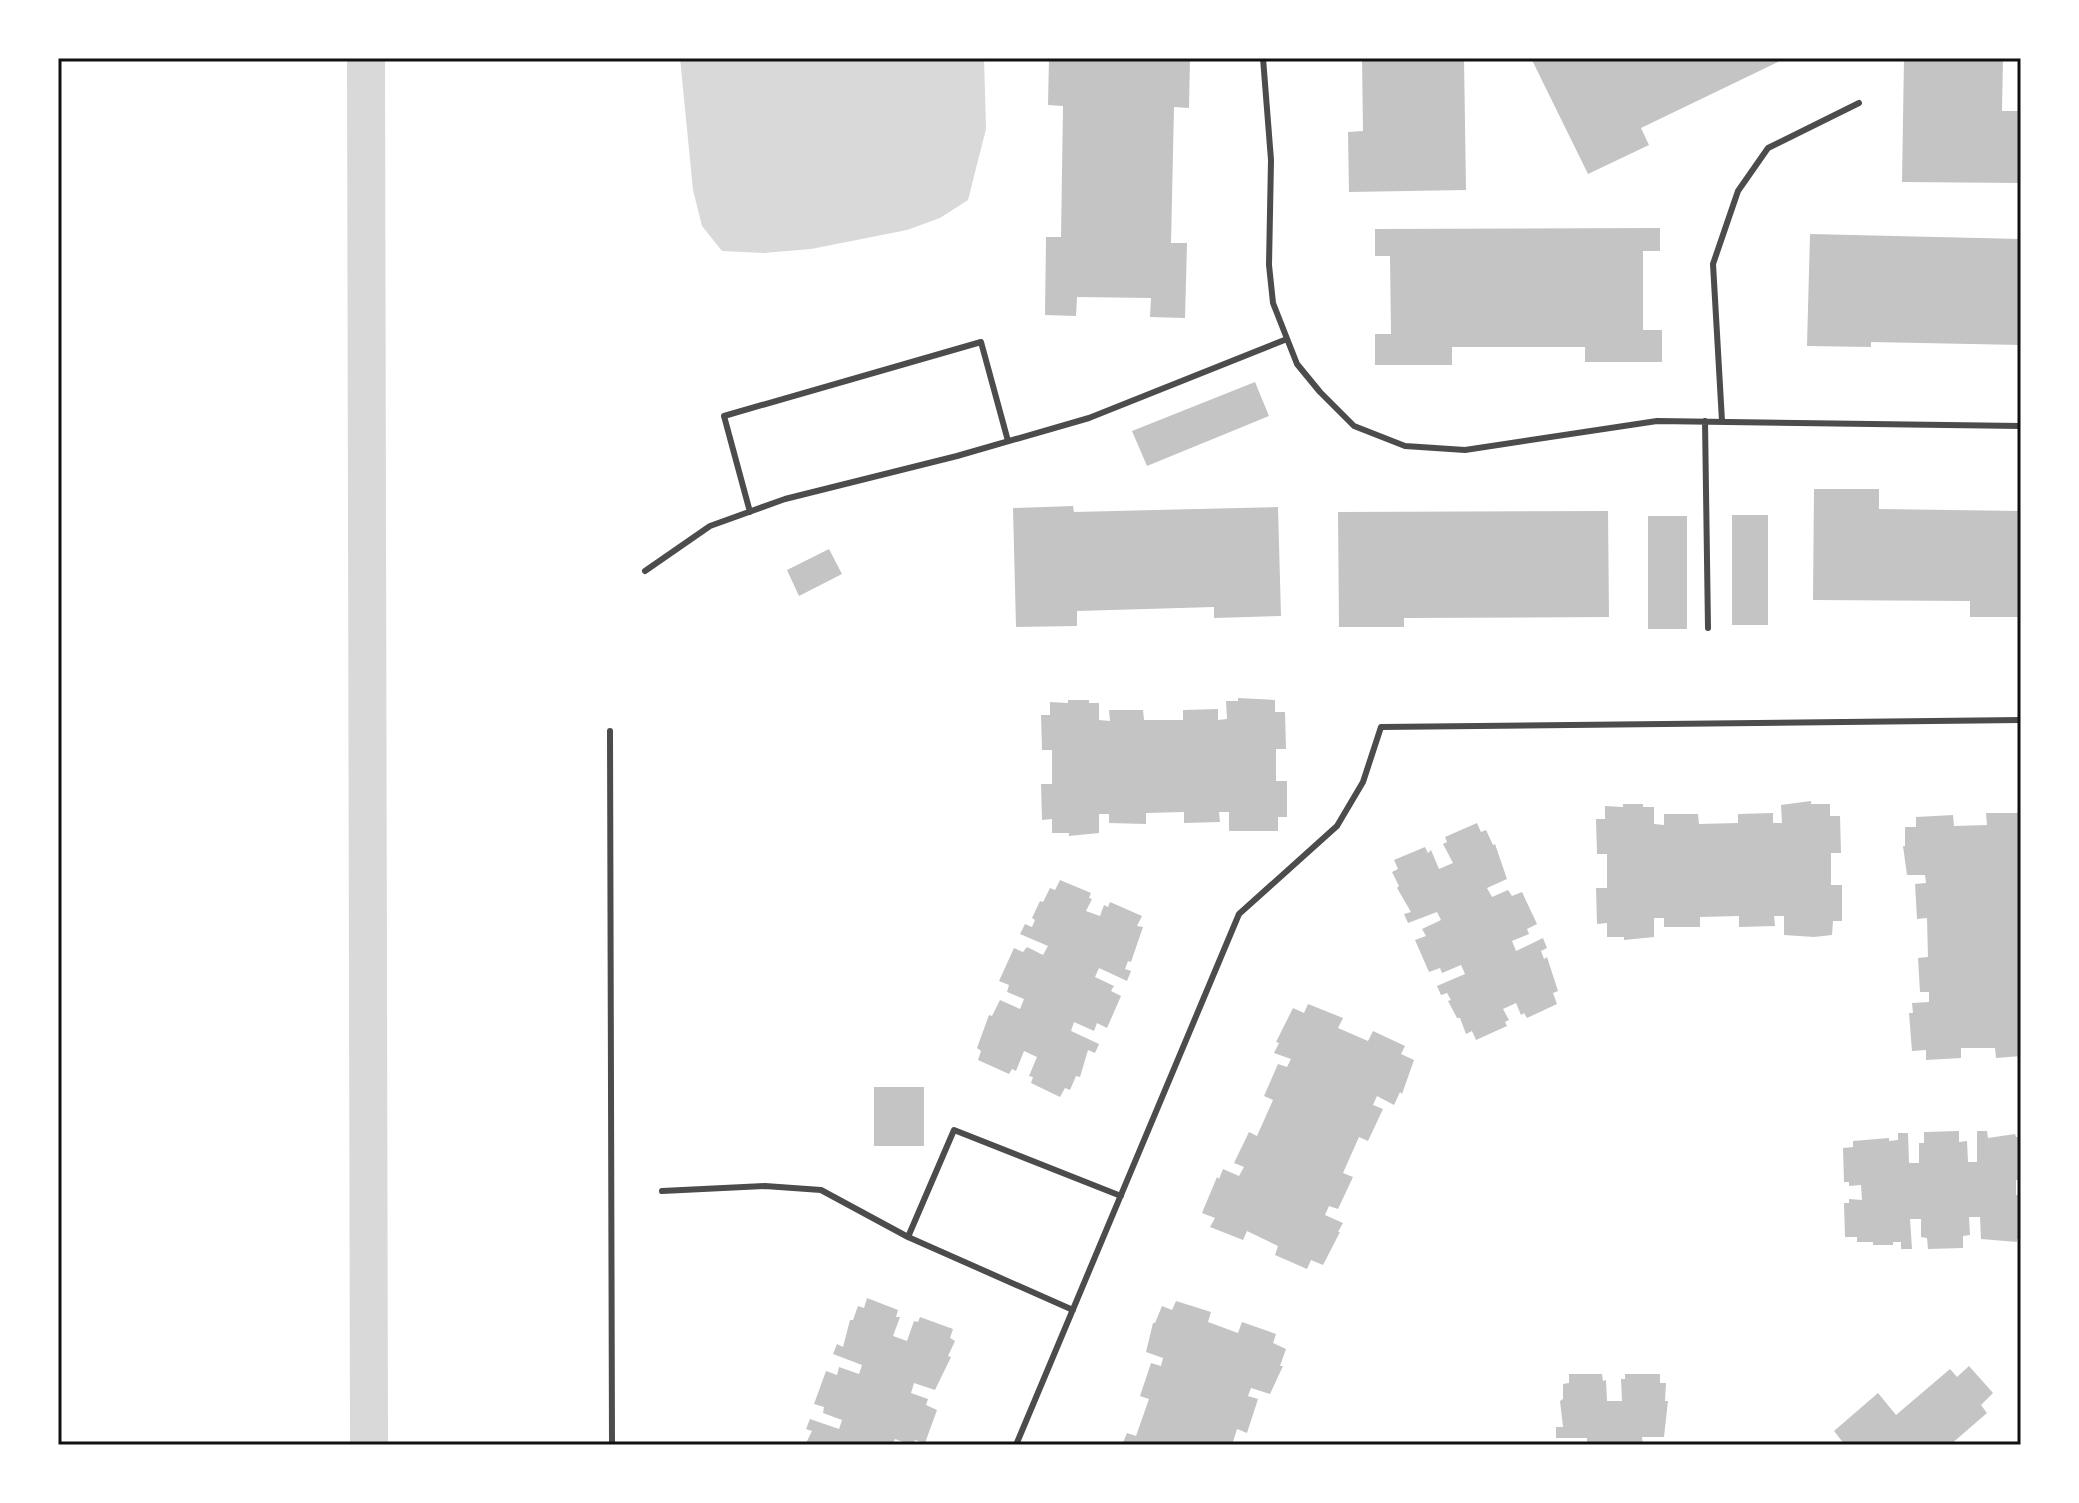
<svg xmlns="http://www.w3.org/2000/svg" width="2079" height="1503" font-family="Lora,serif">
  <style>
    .water { fill: #d9d9d9 }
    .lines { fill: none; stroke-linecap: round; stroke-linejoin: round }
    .canal { stroke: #d9d9d9; stroke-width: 38 }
    .building { fill: #c4c4c4 }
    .service { stroke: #4c4c4c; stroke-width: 6 }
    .neatline { fill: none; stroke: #111; stroke-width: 3 }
  </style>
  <rect width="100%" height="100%" fill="#fff"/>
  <path class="water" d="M680,58H984L986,129L968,200L940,218L907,230L811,249L764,253L722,251L702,226L693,190Z"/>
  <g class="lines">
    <path class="canal" d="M366,58L369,1445"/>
  </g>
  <path class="building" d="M1049,58H1190L1189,108L1174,107L1171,243H1187L1185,318L1150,317L1151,298L1077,297L1076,316L1045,315L1046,237H1061L1063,106L1048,105Z
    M1362,58H1464L1466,190L1349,192L1348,132L1363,131Z
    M1531,58H1786L1641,128L1649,145L1588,174Z
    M1904,58H2003L2002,111H2021V183L1902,182Z
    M1660,228V251H1643V330H1662V362H1585V347H1452V365H1375V334H1391L1390,256H1375V229Z
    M1810,234L2021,239V345L1871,342V347L1807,346Z
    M1255,382L1269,416L1147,466L1132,431Z
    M1814,489H1879V509L2021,511V617H1970V601L1813,600Z
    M1073,506L1074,512L1278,507L1281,616L1214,618V607L1077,611V626L1016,627L1013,508Z
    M1608,511L1609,617L1404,618V627H1339L1338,512Z
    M1732,515H1768V625H1732Z
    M1648,516H1687V629H1648Z
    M829,549L842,574L799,596L787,570Z
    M1238,698L1275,700V712H1285L1286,749H1276V781H1287V817H1278V831H1229V812H1219L1220,822L1184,823V812L1146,813V824L1109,823V814H1099V833L1069,836V833H1052V819L1042,820L1041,784H1052V750H1042L1041,715H1050V702L1068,703V700H1089V703H1099V720L1110,721L1109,710H1143L1144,720H1183V710L1218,709V720L1227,719L1226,701H1238Z
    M1811,801V804H1830V816H1840L1841,853H1831V885H1842V921H1833L1832,935L1814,937L1784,935V916H1774L1775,926L1739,927V916L1700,917V927H1664V918H1654V937L1624,940V937H1607V923L1597,924L1596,888H1607V854H1597L1596,819H1605V806L1623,807V804H1643V807H1654V824L1664,825V814H1698L1699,824L1738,823V814L1773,813V823H1782L1781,805Z
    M1986,813H2021V871H2018V880H2021V1056L1996,1058L1995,1048H1961V1058L1926,1060V1050L1912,1051L1909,1013H1913L1912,1003L1929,1002V992H1920L1918,958L1928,957L1927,918L1917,919L1915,884L1926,883L1925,875H1907L1903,846H1905V827H1916V817L1953,815L1954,826L1987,825Z
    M1477,823L1481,832L1486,830L1493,845L1495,844L1507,879L1487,888L1492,897L1508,890L1512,896L1522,892L1537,924L1527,929L1529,934L1512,941L1516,951L1543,938L1547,948L1541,951L1544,959L1547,957L1558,991L1553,993L1557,1004L1527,1018L1524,1013L1521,1015L1516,1003L1503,1009L1509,1020L1505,1022L1507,1026L1476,1040L1472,1031L1466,1034L1460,1018H1457L1448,1001L1451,1000L1447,993L1441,995L1437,986L1465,974L1461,965L1442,973L1440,968L1429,972L1415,940L1426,936L1422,929L1441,920L1437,912L1408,923L1404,914L1411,912L1397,888L1399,886L1392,872L1398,869L1394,860L1425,847L1428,853L1431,850L1439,869L1453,863L1443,844L1447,842L1445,837Z
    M1060,880L1091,893L1089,898L1092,899L1086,911L1100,916L1104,905L1108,907L1110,902L1142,916L1137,926L1143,927L1131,962L1128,961L1125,969L1131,971L1127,981L1099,968L1095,977L1114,986L1111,991L1121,996L1107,1028L1097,1023L1094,1031L1074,1022L1071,1031L1099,1044L1095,1053L1088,1050L1080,1077L1076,1076L1070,1090L1065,1088L1060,1097L1031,1083L1033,1077L1029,1076L1037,1057L1024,1051L1016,1071L1012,1069L1009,1074L978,1060L981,1051L977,1048L989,1015L992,1016L1000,1000L1020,1009L1024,999L1007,992L1009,985L999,981L1014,948L1023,952L1027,947L1043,955L1048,946L1020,934L1025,924L1032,927L1035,920L1032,918L1040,901L1043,902L1050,888L1055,890Z
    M1308,1004L1343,1018L1338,1028L1368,1041L1373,1031L1405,1046L1401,1054L1414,1060L1402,1094L1400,1092L1394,1105L1377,1096L1373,1105L1383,1109L1368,1141L1359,1137L1343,1173L1353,1177L1338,1209L1329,1206L1325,1215L1343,1223L1338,1232H1340L1323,1265L1311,1260L1307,1269L1275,1255L1278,1246L1247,1231L1243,1240L1210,1227L1215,1218L1202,1213L1217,1177L1219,1179L1223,1169L1239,1176L1244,1167L1234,1163L1249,1132L1257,1136L1273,1100L1264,1096L1278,1064L1287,1067L1291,1059L1274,1053L1279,1043L1276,1042L1293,1008L1304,1013Z
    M874,1087H924V1146H874Z
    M1959,1131V1142L1967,1141L1968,1162H1977V1131H1987L1988,1138L2015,1134L2016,1137H2021V1180H2016V1195H2021V1239H2017V1242L1981,1239L1980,1217H1969L1970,1235L1963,1236V1248L1928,1249L1927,1238L1921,1237V1219H1910L1912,1249H1901V1242H1893V1245H1873V1242H1857V1237H1845L1844,1203H1849V1199L1862,1200L1861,1185L1849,1186V1182H1844L1843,1148L1853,1147V1141L1889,1138V1141L1898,1140V1133H1908L1909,1163H1919V1143H1924V1132Z
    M867,1298L898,1310L896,1317H900L893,1336L907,1341L914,1321L918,1322L920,1317L953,1329L950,1338L955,1341L948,1356L951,1357L935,1390L914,1383L911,1393L928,1399L926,1405L937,1410L925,1443L915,1440L912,1445L895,1439L892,1445H805L812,1431L806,1429L810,1419L839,1429L842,1420L823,1413L824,1407L814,1404L826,1371L837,1375L839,1367L859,1374L862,1365L833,1354L837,1344L843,1347L850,1320H853L858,1306L864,1308Z
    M1176,1301L1211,1312L1208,1322L1238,1333L1242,1322L1276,1334L1273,1343L1286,1349L1280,1366H1283L1270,1394L1251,1388L1248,1396L1258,1399L1247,1433L1237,1429L1232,1445H1122L1127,1433L1136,1436L1149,1399L1140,1396L1151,1363L1161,1366L1163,1358L1146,1352L1153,1323H1155L1162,1306L1172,1310Z
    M1969,1366L1993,1393L1981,1405L1987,1413L1950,1445H1845L1834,1431L1878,1393L1896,1415L1950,1369L1957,1377Z
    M1569,1374H1602L1603,1381L1606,1380L1607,1401H1622L1621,1379H1625V1374H1660V1383H1666L1665,1401H1668L1664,1437H1642L1643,1445H1587V1438H1556V1427H1563L1560,1401L1563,1399V1384L1569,1383Z"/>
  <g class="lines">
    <path class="service" d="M1263,58L1271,160L1269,265L1273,303L1297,364L1320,392L1354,426L1405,446L1465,450L1657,421L2021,426
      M1705,421L1708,628
      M1722,421L1713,264L1738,191L1768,148L1859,103
      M750,512L724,416L981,342L1008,441
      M645,571L710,526L785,499L957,456L1089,418L1287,339
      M610,731L612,1445
      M662,1191L765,1186L821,1190L908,1237
      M1073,1310L908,1237L954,1130L1121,1196
      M1016,1445L1239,914L1337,826L1363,782L1381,727L2021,720"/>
  </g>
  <rect width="2079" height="1503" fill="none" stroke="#ffffff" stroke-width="120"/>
  <rect x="60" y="60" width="1959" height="1383" class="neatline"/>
</svg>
